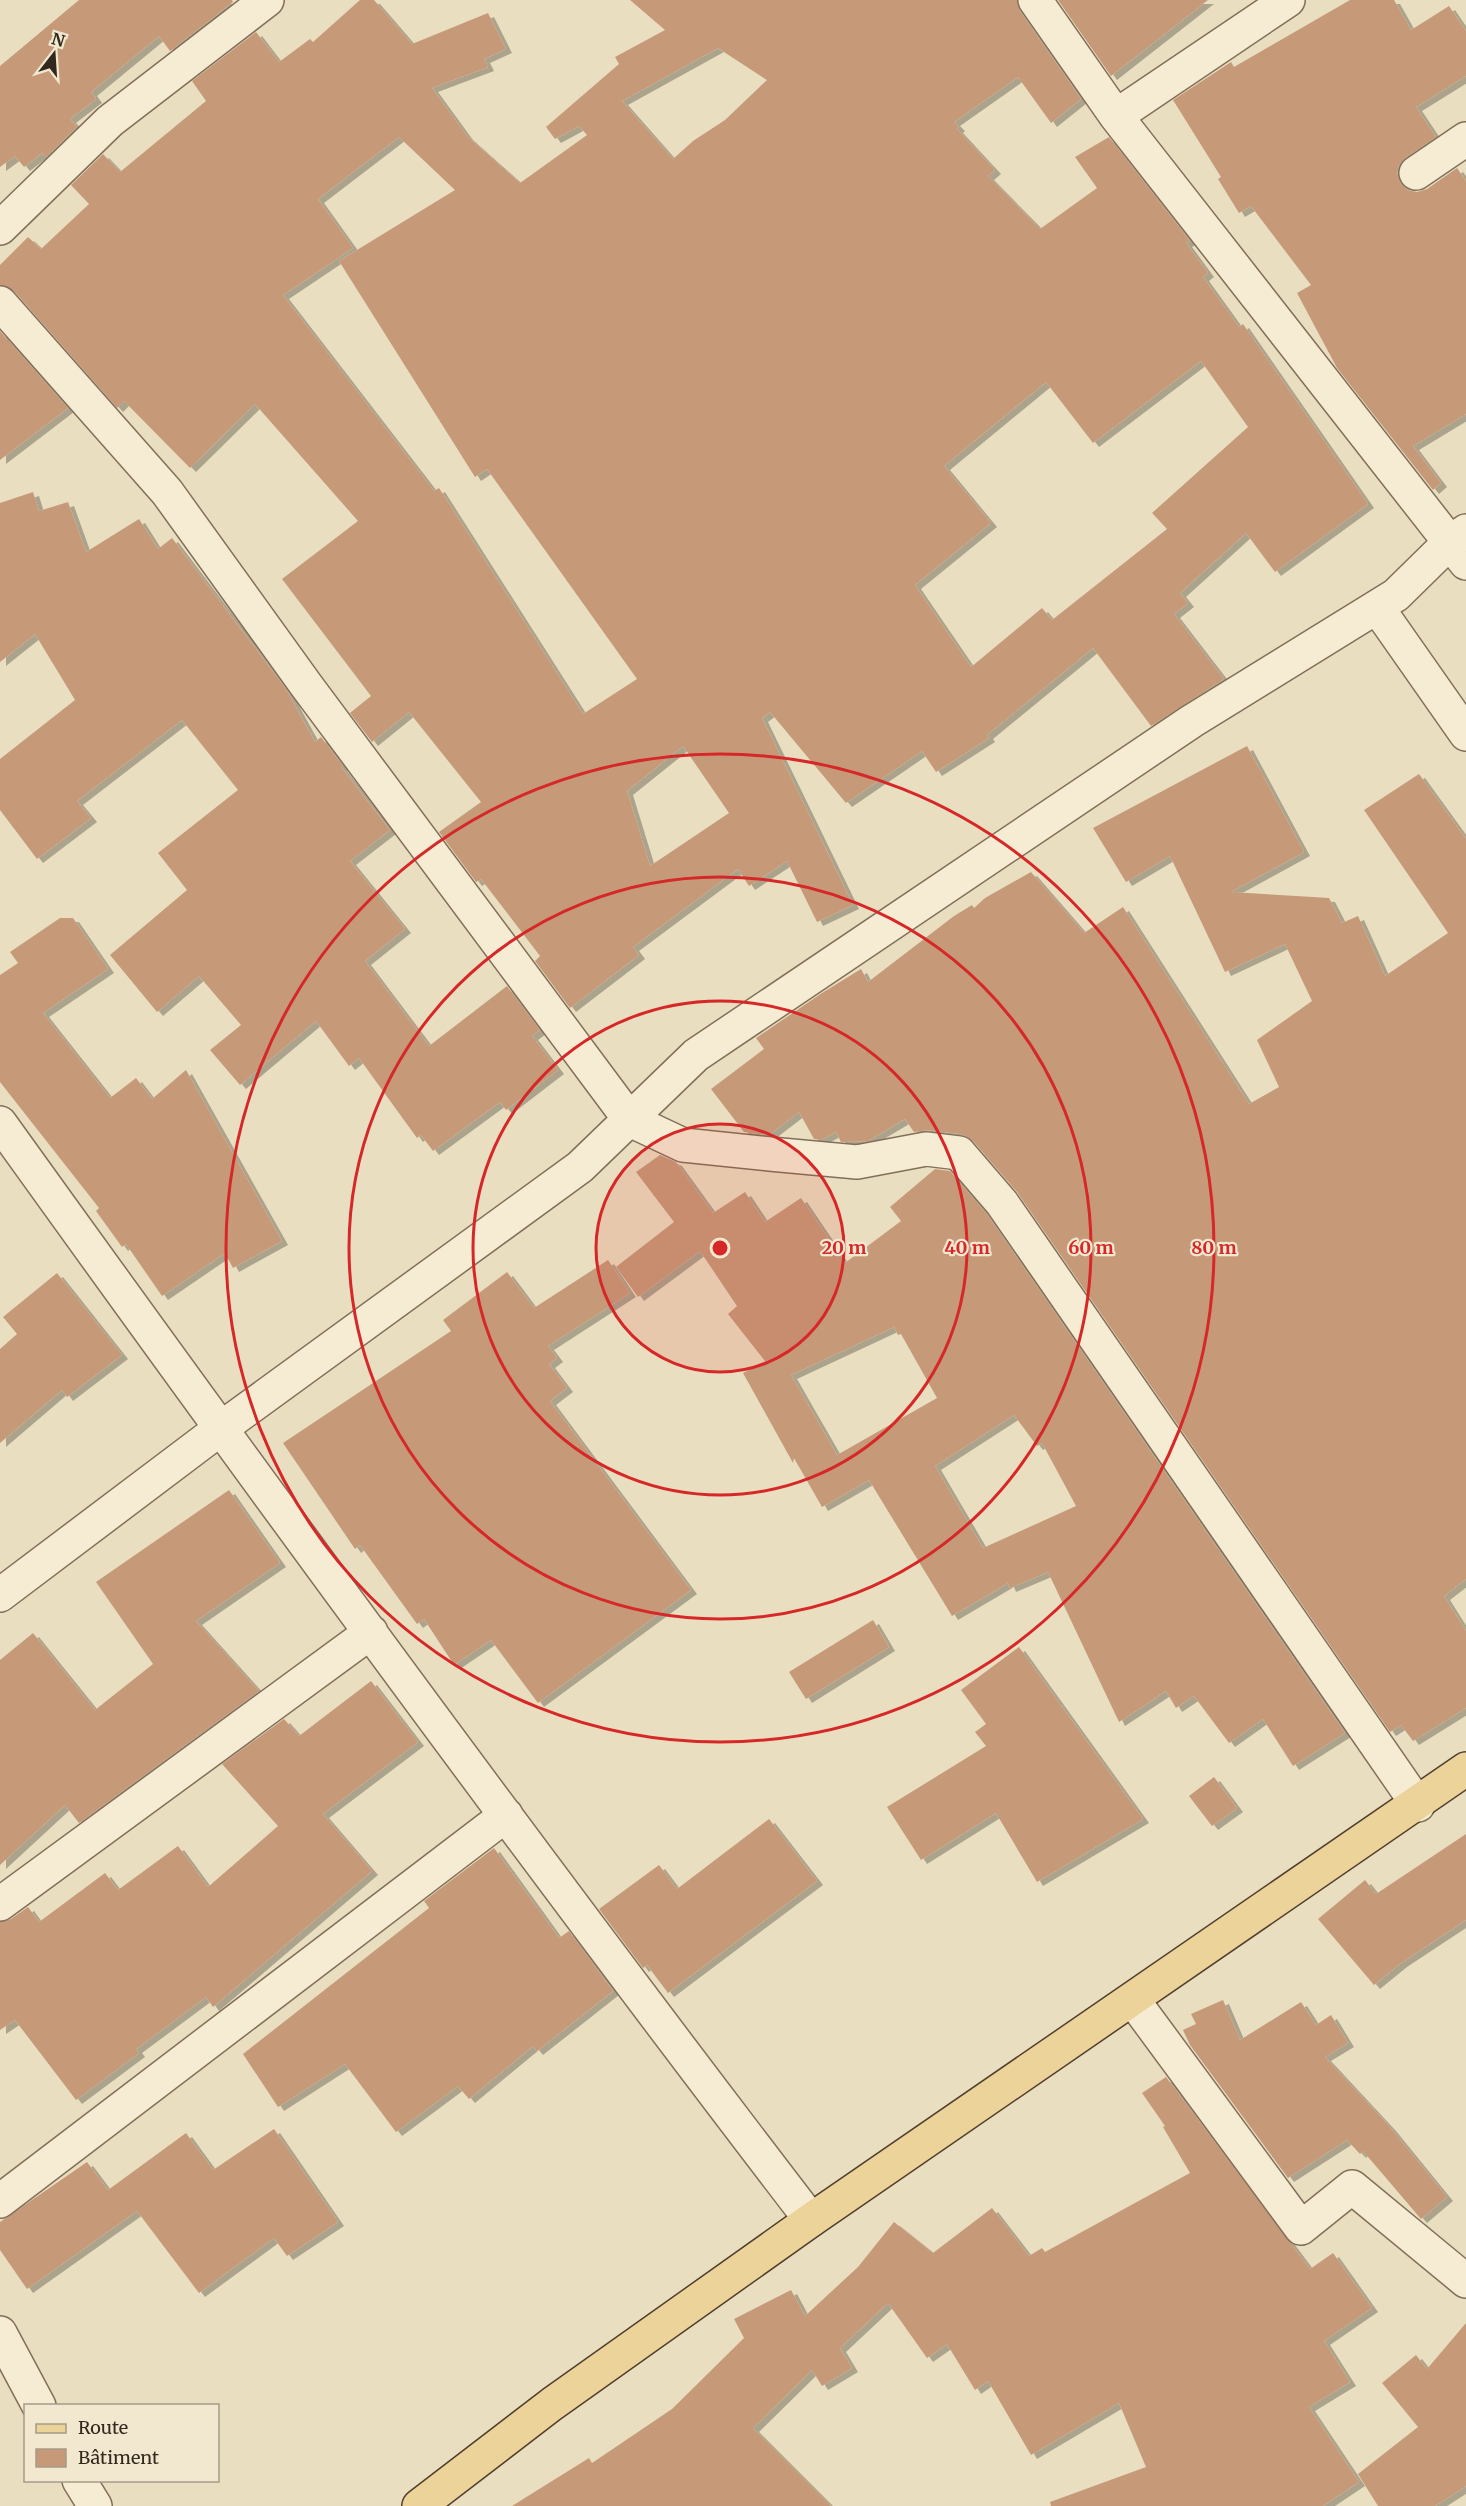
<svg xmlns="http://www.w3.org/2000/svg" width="1466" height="2506" font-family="Merriweather,serif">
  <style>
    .building { fill: #c69a79; fill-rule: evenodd; filter: url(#shadow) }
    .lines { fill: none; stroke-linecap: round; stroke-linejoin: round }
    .minor-casing { stroke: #826f5a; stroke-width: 36 }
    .major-casing { stroke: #503e2e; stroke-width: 36 }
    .minor { stroke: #f6ecd3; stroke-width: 33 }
    .major { stroke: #ecd39a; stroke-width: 33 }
    .ring { fill: none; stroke: #d62828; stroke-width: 3 }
    .centre { fill: #d62828; stroke: #f2e8cf; stroke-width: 3 }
    .ring-label { font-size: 18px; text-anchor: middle; font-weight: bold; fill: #d62828; stroke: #f2e8cf; stroke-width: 4.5; stroke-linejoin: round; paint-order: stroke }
  </style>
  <defs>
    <filter id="shadow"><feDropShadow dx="6" dy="4" stdDeviation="0" flood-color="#0004"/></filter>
  </defs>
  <rect width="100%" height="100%" fill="#eadec0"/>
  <path class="building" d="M79,0H232L233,2L170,51L159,36L91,92L96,99L70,119L77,127L46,157L42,153L24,167L15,156L0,167V66Z
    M360,0H374L412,44L488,13L506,49L484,59L488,67L432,88L467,136L520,183L587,135L579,126L555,139L546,127L619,64L615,57L665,30L630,0H1017L1020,11L1081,99L1051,123L1018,77L954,122L959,127L957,129L995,170L988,176L1040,229L1097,188L1075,157L1109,137L1190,241L1186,243L1208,273L1203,277L1239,327L1243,324L1368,504L1275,572L1246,533L1180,593L1188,603L1174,614L1224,679L1151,726L1093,648L987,735L989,738L936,772L922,751L846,803L770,712L762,718L853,905L817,922L787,861L749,886L738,869L633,947L639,955L570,1008L535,961L540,956L481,879L476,882L439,832L481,802L409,712L372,742L350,713L371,696L282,579L358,521L255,404L190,468L124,401L117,408L14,291L0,285V265L28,237L41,249L89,204L71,185L103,154L120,172L206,101L192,81L256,32L279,62L310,39L313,42ZM718,48L767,80L725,120L693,141L673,159L622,101ZM399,137L455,190L339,261L475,477L487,469L637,679L583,714L439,488L434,491L283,295L353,248L318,199ZM1201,361L1248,427L1152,513L1167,529L1052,620L1042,608L971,667L915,585L991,523L944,466L1046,382L1093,443ZM683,746L729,813L650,866L627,791Z
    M1058,0H1208L1111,76Z
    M1350,0H1394L1411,30L1449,6L1466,31V76L1416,107L1436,137L1405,158L1399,165L1397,174L1401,184L1408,190L1417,192L1427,189L1457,168L1466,181V414L1413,446L1441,483L1433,490L1337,368L1297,293L1311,285L1251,206L1239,213L1218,179L1221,177L1173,100L1231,62L1234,67Z
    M0,331L68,408L0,460Z
    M33,492L39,511L68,502L86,552L139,519L158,549L172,538L286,689L315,742L321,737L343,766L341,767L390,830L350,861L405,929L365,961L429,1046L507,986L540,1030L532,1036L558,1070L506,1110L500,1102L433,1151L421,1135L417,1138L359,1058L349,1066L316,1021L240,1085L210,1050L241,1025L199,976L157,1012L110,955L187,890L158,853L238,790L182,720L77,801L91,818L37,859L0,810V759L75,700L35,634L0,662V503Z
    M1247,746L1304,852L1231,892L1329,898L1342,923L1358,916L1385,976L1448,933L1364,810L1419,774L1466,839V1579L1444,1596L1466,1631V1708L1413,1741L1401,1725L1390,1732L1017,1192L973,1141L961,1134L928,1130L914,1132L905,1119L868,1141L841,1142L836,1132L821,1140L814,1139L799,1112L769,1135L744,1132L711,1089L764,1049L756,1038L822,993L861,969L868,982L954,916L972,905L974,908L985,898L1031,872L1084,933L1123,907L1249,1104L1279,1087L1257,1040L1312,1001L1285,944L1225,972L1170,856L1126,882L1093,828Z
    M60,918H73L108,969L43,1013L110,1098L136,1078L152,1099L186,1070L282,1241L233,1268L225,1253L162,1296L126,1244L122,1247L96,1211L99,1208L0,1082V975L18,963L10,952Z
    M660,1155L676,1162L713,1213L745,1192L765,1222L801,1198L845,1263L901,1221L890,1207L935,1169L950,1171L987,1214L1345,1733L1293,1766L1263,1719L1229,1743L1194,1696L1176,1708L1166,1691L1119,1722L1048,1572L1010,1588L1008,1583L952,1616L869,1480L822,1507L794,1458L793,1463L743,1373L765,1361L728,1314L737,1306L700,1251L638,1297L616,1267L674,1222L636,1172ZM894,1327L898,1335L901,1334L937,1398L837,1455L791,1375ZM1014,1415L1037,1446L1042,1443L1076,1506L983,1548L935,1466Z
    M608,1260L630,1293L548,1346L557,1358L549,1364L567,1388L550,1401L691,1590L538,1703L491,1640L454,1665L424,1619L417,1624L360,1545L355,1549L283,1443L451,1331L443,1320L507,1272L534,1308Z
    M57,1273L122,1355L67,1397L62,1390L0,1443V1349L17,1334L3,1317Z
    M229,1490L280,1563L196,1621L259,1691L79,1823L65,1805L0,1865V1660L33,1633L95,1710L153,1664L96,1582Z
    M873,1620L889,1647L806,1699L789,1672Z
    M1019,1647L1143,1819L1037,1882L996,1813L921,1860L887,1807L986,1746L975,1732L986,1724L961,1690Z
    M371,1681L418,1742L323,1814L372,1871L213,2007L206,1997L136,2049L139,2053L76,2100L15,2020L0,2030V1922L11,1919L28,1907L39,1922L105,1873L118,1890L178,1846L208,1887L278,1826L222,1764L284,1719L299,1736Z
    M1214,1777L1237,1808L1212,1826L1189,1796Z
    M769,1819L817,1881L668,1993L647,1965L643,1968L599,1909L659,1865L677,1889Z
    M1466,1834V1920L1401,1963L1374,1985L1318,1919L1365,1880L1376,1894Z
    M494,1848L559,1938L569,1931L613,1991L537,2051L533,2046L469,2099L458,2086L396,2132L345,2064L278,2107L243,2054L429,1908L424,1901Z
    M1223,2000L1240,2040L1301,2002L1316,2025L1331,2015L1348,2043L1325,2057L1390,2127L1447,2197L1421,2219L1363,2151L1360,2154L1347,2140L1288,2178L1190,2045L1183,2030L1196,2024L1191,2014Z
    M1166,2077L1310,2269L1333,2253L1372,2308L1324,2341L1350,2382L1309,2407L1359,2482L1323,2506H1051L1050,2502L1146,2467L1119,2403L1031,2455L988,2381L975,2390L947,2344L927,2358L888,2303L840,2348L852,2368L822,2386L812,2370L753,2428L831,2506H512L589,2458L592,2463L672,2409L744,2338L734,2319L791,2290L805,2316L858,2267L894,2222L933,2253L992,2208L1029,2256L1042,2248L1045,2252L1190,2173L1163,2127L1165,2126L1142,2093Z
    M274,2129L338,2222L287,2256L274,2238L199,2293L137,2211L27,2289L0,2250V2222L87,2162L108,2190L186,2133L213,2170Z
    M1466,2323V2486L1435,2506H1378L1358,2474L1418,2427L1382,2383L1416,2355L1427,2369Z"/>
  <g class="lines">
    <g class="minor-casing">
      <path id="minor" d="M1035,0L1116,116L1466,563
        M1116,116L1288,0
        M1416,173L1466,139
        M0,228L110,121L267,0
        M0,303L167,492L306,685L630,1120L683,1145L770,1154L857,1162L926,1149L959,1153L1002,1203L1418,1805
        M1377,607L1466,734
        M0,1123C265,1492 534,1859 811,2220
        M0,1595L220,1429L580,1167L696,1055L1192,721L1396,595L1450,542L1466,531
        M0,1904L371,1632
        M1133,2000L1301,2228L1352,2187L1466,2281
        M0,2201L506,1815
        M0,2333L39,2406
        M79,2480L95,2506"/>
    </g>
    <g class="major-casing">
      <path id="major" d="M419,2506L552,2404L811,2220L1466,1769"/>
    </g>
    <use href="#minor" class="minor"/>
    <use href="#major" class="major"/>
  </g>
  <circle cx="720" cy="1248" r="124" fill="#d62828" fill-opacity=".12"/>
  <g class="ring">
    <circle cx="720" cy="1248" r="124"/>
    <circle cx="720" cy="1248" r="247"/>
    <circle cx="720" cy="1248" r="371"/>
    <circle cx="720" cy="1248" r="494"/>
  </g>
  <circle cx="720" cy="1248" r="9" class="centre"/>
  <g class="ring-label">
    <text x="844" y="1254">20 m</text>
    <text x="967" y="1254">40 m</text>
    <text x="1091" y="1254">60 m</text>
    <text x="1214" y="1254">80 m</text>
  </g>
  <rect x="24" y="2404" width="195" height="78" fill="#f2e8cf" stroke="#a59b88" stroke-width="1.5"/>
  <rect x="36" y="2424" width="30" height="9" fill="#ecd39a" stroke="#a59b88" stroke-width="1.5"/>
  <text x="78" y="2434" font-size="18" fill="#32281d">Route</text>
  <rect x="36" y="2449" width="30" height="18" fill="#c69a79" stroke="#a59b88" stroke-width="1.5"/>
  <text x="78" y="2464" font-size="18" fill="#32281d">Bâtiment</text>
  <g transform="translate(54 54) rotate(17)" stroke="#f2e8cf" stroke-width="4.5" paint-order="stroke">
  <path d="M0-4.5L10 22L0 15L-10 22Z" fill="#32281d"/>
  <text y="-9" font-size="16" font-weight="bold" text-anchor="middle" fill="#32281d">N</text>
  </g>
</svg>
